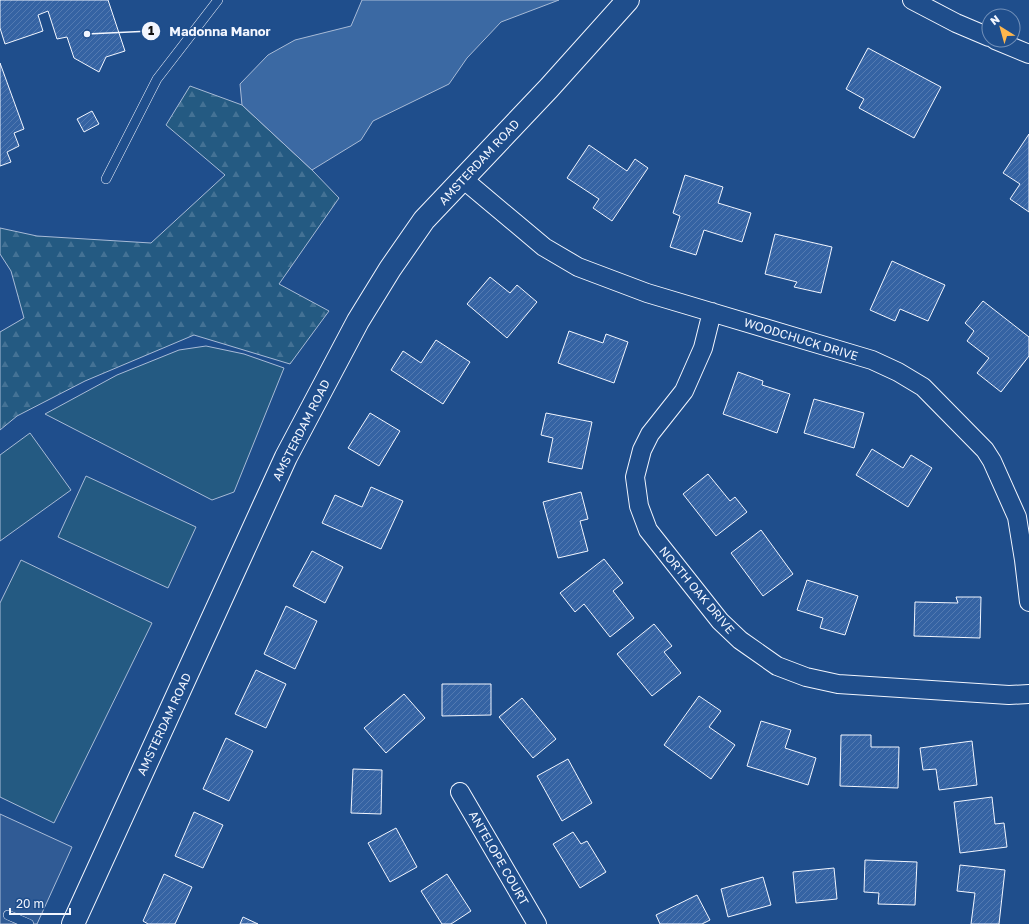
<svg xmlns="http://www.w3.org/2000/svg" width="1029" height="924" font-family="'Golos Text',sans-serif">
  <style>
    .forest { fill: url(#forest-firs); stroke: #a8bbd7 }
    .pitch { fill: #245a82; stroke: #a8bbd7 }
    .parking { fill: #305b95; stroke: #a8bbd7 }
    .water { fill: #3b69a3; stroke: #a8bbd7 }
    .building { fill: url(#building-hatch); stroke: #f2f6ff }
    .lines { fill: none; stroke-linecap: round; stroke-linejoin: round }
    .service-casing { stroke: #f2f6ff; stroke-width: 10 }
    .minor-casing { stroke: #f2f6ff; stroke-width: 20 }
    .tertiary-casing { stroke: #f2f6ff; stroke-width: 24 }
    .service { stroke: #1f4e8c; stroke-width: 9 }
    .minor { stroke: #1f4e8c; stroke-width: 18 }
    .tertiary { stroke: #1f4e8c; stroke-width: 22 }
    .labels { text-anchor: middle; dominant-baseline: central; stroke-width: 3; stroke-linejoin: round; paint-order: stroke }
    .street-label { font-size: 12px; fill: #f2f6ff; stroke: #1f4e8c }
    .leader { fill: none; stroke: #f2f6ff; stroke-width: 1.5 }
    .callout-dot { fill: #f2f6ff; stroke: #1f4e8c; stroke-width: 1.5 }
    .mark-label { font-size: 12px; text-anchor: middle; font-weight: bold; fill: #111 }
    .callout-label { font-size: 13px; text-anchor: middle; font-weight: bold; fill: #f2f6ff; stroke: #1f4e8c; stroke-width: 3; stroke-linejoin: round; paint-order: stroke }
  </style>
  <defs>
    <pattern id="forest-firs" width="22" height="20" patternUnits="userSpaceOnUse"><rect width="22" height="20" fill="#245a82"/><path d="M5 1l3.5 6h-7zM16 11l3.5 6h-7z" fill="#447295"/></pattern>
    <pattern id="building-hatch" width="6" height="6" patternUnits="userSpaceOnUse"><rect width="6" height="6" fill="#3563a3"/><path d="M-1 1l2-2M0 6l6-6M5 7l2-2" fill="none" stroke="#537ab1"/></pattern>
  </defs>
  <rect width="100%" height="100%" fill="#1f4e8c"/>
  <path class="forest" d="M190,86L242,105L312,170L339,198L279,284L329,311L290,364L194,335L85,381L17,416L0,430V332L24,318L11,271L0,254V228L37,236L151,243L225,175L166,125Z"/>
  <path class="pitch" d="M206,346L244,354L284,368L234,492L212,500L45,414L117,375L179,350Z
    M30,433L71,490L0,541V455Z
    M86,476L196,527L168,588L58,537Z
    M21,560L152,623L54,823L0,797V603Z"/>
  <path class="parking" d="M0,814L72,847L37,924H0Z"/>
  <path class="water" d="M362,0H559L501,22L467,58L449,84L373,121L361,140L312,170L242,105L240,84L268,55L295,40L351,26Z"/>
  <path class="building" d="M0,0H108L125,51L106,57L99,72L74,58L67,37L57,39L48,11L38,15L43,31L5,44L0,28Z
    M868,48L941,87L914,138L859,108L864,99L846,89Z
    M0,63L24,129L14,133L19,146L7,152L11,162L0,166Z
    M92,111L99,124L84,132L77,119Z
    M1029,134V212L1010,199L1020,184L1003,173Z
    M589,145L627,171L635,159L648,168L612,221L593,208L599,199L567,178Z
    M685,175L723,187L718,203L751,213L742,242L704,230L696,255L670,247L680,216L673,213Z
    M775,234L832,247L821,293L794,287L797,282L765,274Z
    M892,261L945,285L928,321L900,309L895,321L870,310Z
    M490,277L510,293L517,285L537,302L507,338L467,304Z
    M983,301L1029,337V356L1001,392L977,373L989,358L967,341L974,331L965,323Z
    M569,331L603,343L606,334L628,342L614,383L558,363Z
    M436,340L470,362L443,404L391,370L403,351L421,363Z
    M738,372L763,381L762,385L790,394L777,433L723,414Z
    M814,399L864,413L854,448L804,433Z
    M370,413L400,431L379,466L348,448Z
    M546,413L592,422L582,469L548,462L553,438L541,435Z
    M872,449L903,468L911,455L932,468L908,507L856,475Z
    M708,474L730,501L735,497L747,512L716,536L683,494Z
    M371,487L403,501L381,549L322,523L335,495L362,507Z
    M581,492L588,519L580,521L588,551L558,558L543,502Z
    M761,530L793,574L763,596L731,553Z
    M312,551L343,567L325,603L293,586Z
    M604,559L623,583L613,591L634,618L610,637L584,604L575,612L560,593Z
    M807,580L858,596L845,635L820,628L823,618L797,610Z
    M956,597H981L980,638L914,636L915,602L958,603Z
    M286,606L317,621L295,669L264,654Z
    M654,624L672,646L664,652L681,673L652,696L617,654Z
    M256,670L286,684L266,728L235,714Z
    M442,684H491V715L442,716Z
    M404,694L425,718L386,753L364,728Z
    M699,696L721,711L709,727L735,745L711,779L664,745Z
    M522,698L556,739L533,758L499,717Z
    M761,721L791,730L785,748L816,758L808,785L747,766Z
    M841,735H871V747H899L898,788L840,786Z
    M226,738L253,751L229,801L203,789Z
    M972,741L977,785L939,790L936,769L923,770L920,748Z
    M568,759L592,803L562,821L537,776Z
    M353,769L382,770L381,814L351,813Z
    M992,797L995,824L1004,823L1007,847L960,853L954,802Z
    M194,812L223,825L203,868L175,856Z
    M396,828L417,867L390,882L368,843Z
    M573,832L581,844L587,841L606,872L580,888L553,844Z
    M865,860L917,862L915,905L878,904L879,893L864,892Z
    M960,865L1005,870L999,924H971L975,893L957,891Z
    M834,868L837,899L796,903L793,872Z
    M164,874L192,887L175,924H148L143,921Z
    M447,874L471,911L451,924H442L421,891Z
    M763,877L771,905L728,917L721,889Z
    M697,895L710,920L702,924H660L656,915Z
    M243,917L258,924H240Z"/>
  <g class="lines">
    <g class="service-casing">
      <path id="service" d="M106,179L157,79L218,0
        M8,915L29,924"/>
    </g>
    <g class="minor-casing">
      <path id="minor" d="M912,0L956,23L989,37
        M995,40L1029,54
        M463,179L544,247L578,267L647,293L872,360L898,372L923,387L985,450L992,461L1017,517L1024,560L1029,602
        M712,312L703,348L684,391L650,434L642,450L635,477L639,506L648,530L720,621L740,640L777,666L806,677L838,684L1009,695L1029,694
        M460,792L537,924"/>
    </g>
    <g class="tertiary-casing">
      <path id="tertiary" d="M73,924L286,457L358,321L390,269L424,220L549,88L628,0"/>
    </g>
    <use href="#service" class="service"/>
    <use href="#minor" class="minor"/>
    <use href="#tertiary" class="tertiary"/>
  </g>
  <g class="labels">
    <g class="street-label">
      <text transform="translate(479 162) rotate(-47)">AMSTERDAM ROAD</text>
      <text transform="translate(801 339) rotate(17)">WOODCHUCK DRIVE</text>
      <text transform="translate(301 430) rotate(-63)">AMSTERDAM ROAD</text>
      <text transform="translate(697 590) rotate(50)">NORTH OAK DRIVE</text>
      <text transform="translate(164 724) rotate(-65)">AMSTERDAM ROAD</text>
      <text transform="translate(499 858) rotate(60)">ANTELOPE COURT</text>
    </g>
  </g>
  <path class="leader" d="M87 34L151 31"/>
  <g class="callout-dot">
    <circle cx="87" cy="34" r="4"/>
    <circle cx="151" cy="31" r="10"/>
  </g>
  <g class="mark-label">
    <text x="151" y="35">1</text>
  </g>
  <g class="callout-label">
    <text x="220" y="36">Madonna Manor</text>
  </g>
  <g transform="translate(1001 28) rotate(323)"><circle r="19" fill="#1f4e8c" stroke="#7391ba"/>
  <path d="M0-3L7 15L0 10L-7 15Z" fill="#ffb74d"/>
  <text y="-6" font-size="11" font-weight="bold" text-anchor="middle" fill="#f2f6ff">N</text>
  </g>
  <path d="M10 908v6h60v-6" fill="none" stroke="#f2f6ff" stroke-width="2"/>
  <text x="16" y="908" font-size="12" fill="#f2f6ff" stroke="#1f4e8c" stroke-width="3" paint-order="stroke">20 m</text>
</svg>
